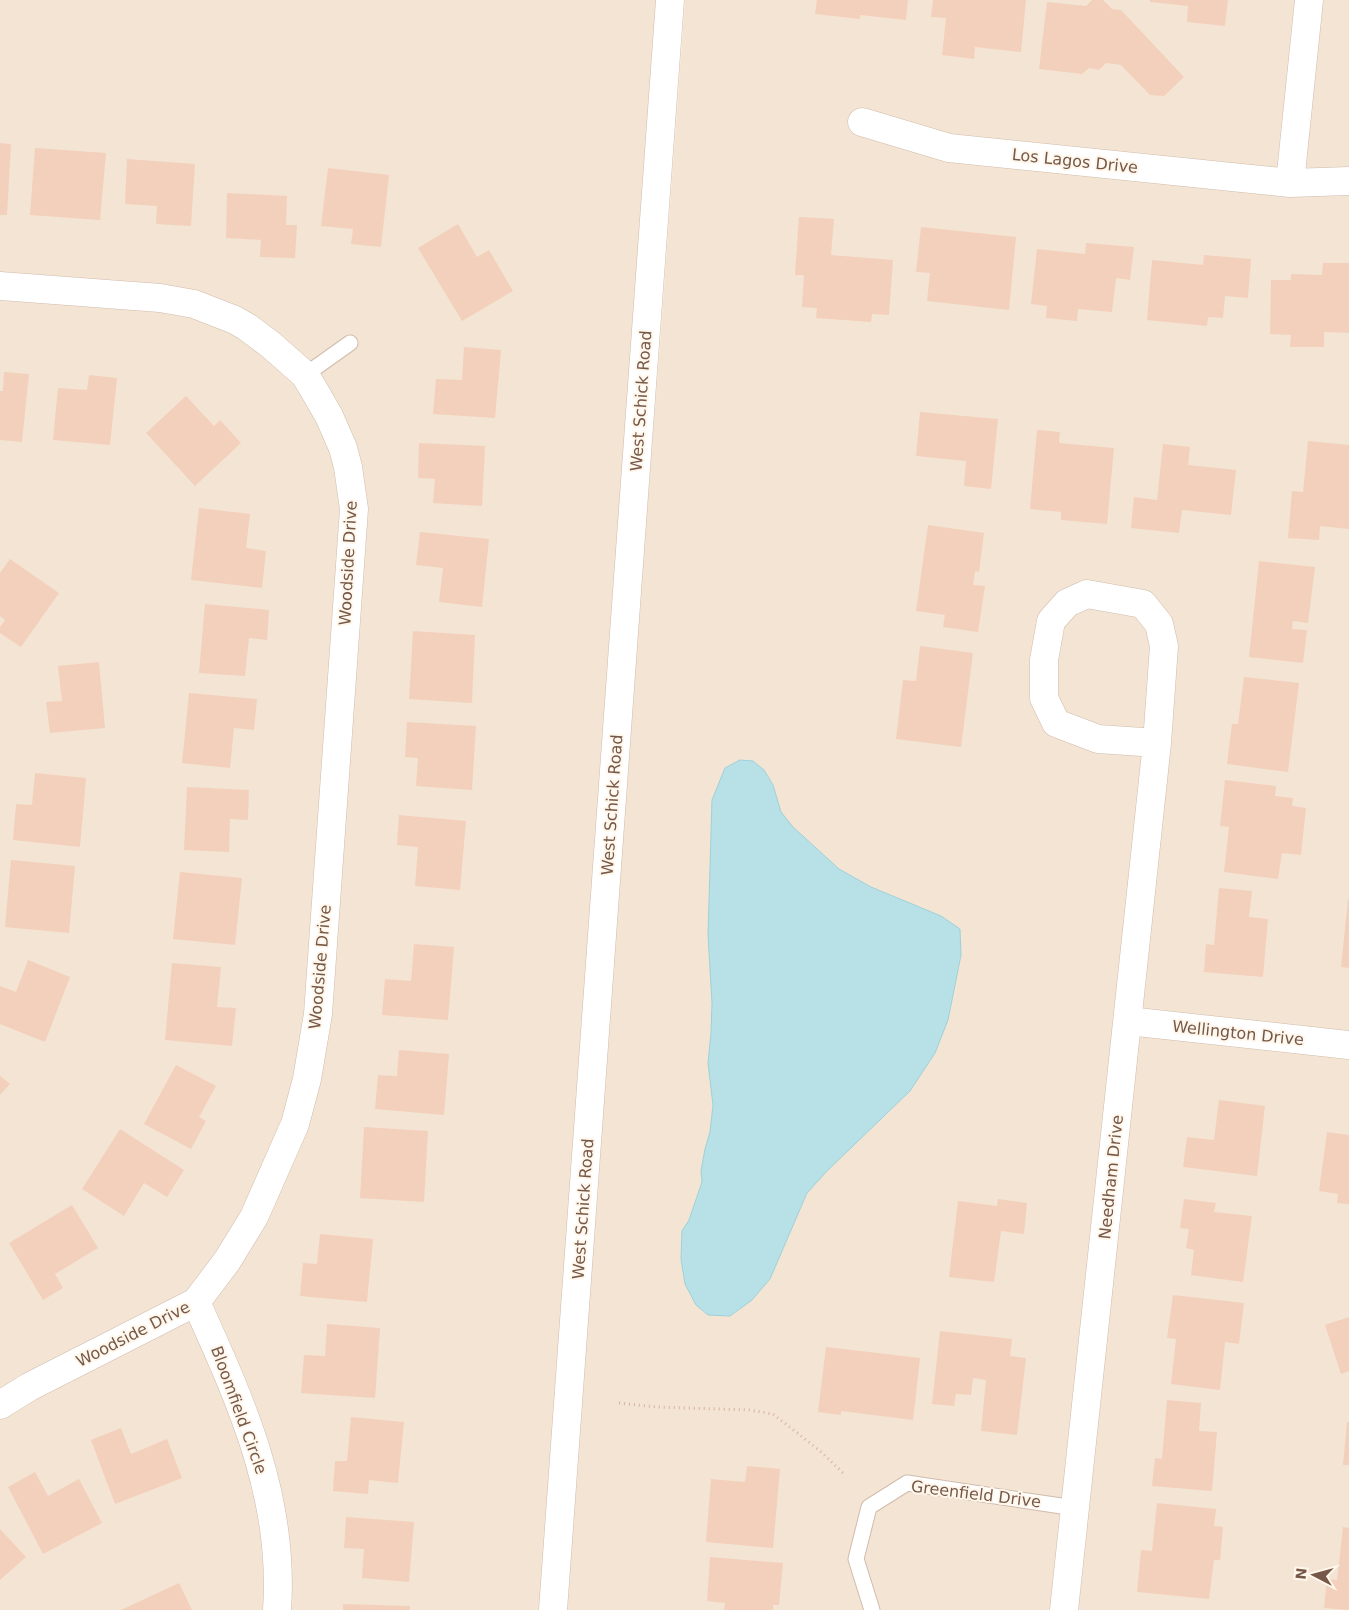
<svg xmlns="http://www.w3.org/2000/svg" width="1349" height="1610" font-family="'DejaVu Sans',sans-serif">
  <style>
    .residential { fill: #f4e4d3 }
    .water { fill: #b8e1e7; stroke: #9ed1d9 }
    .building { fill: #f3d0bc }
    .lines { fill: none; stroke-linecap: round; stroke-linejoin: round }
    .service-casing { stroke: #d0bcad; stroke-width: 17 }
    .minor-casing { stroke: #d0bcad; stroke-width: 29 }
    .tertiary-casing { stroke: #d0bcad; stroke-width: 29 }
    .path { stroke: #d8b39f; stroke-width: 3; stroke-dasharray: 1 4; stroke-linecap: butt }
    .service { stroke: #fff; stroke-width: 15 }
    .minor { stroke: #fff; stroke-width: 28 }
    .tertiary { stroke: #fff; stroke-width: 28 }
    .labels { text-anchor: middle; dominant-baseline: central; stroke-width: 4; stroke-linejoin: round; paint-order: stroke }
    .street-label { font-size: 16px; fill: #765849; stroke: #fff7eb }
  </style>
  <rect width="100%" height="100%" fill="#fdf2e4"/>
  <path class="residential" d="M0,0H658L541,1610H0Z
    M685,0H1349V1610H562L660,344Z"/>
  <path class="water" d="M740,760L753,761L764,770L773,785L781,812L793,827L839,869L871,887L941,916L960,929L961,955L948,1020L935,1053L910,1091L827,1171L807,1193L770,1279L752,1300L730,1316L708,1315L696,1305L685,1284L681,1259L682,1231L689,1220L702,1182L701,1171L705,1149L710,1132L713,1105L708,1063L711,1033L712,1003L708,935L712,800L725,768Z"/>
  <path class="building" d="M817,0H908L906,20L860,15V19L815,14Z
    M933,0H1026L1021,52L975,47L974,59L942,55L946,18L931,17Z
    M1092,0H1103L1112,9L1121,10L1184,77L1164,96L1150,95L1121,65L1106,63L1099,70L1089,68L1082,74L1039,69L1047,2L1086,6Z
    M1150,0H1228L1225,26L1187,22L1188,6L1150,2Z
    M0,143L11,144L7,215H0Z
    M35,148L106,153L100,220L30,215Z
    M127,159L195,164L191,226L156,224L157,206L125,204Z
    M328,168L389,175L381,247L351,244L353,229L321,226Z
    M227,193L287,196L286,225H297L295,258L260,257L261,240L226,238Z
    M799,217L834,219L831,255L893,260L889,315L872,314L871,322L816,318L817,308L802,307L804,275H795Z
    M458,224L477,257L489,250L513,291L462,321L418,248Z
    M921,227L1016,237L1009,310L927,301L930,273L916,272Z
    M1086,243L1134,247L1130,280L1116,278L1112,312L1078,309L1077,321L1046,318L1047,306L1031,304L1037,249L1085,254Z
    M1204,255L1251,259L1248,298L1225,296L1223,318L1208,317L1207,326L1147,320L1152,260L1203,265Z
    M1323,263H1349V333L1324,332V347H1290L1291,335L1270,334L1271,280H1291V274L1322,275Z
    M464,347L501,350L495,418L433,414L436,379L462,380Z
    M4,372L29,374L22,442L0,440V391H3Z
    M89,375L117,378L110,445L53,440L58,388L87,390Z
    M186,396L214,426L220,420L241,443L195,486L146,433Z
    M920,412L998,419L991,489L964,486L966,461L916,456Z
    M1037,430L1060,432L1059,443L1114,448L1107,524L1061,520V512L1030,509Z
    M1308,441L1349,445V529L1320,526L1319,540L1288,538L1292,491L1303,492Z
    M419,443L485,446L482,506L433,503L435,479L418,478Z
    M1163,444L1190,447L1188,465L1236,470L1231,515L1182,510L1179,533L1131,528L1134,497L1157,500Z
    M199,508L250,514L246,548L266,551L262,588L191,580Z
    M928,525L984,533L979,572L975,571L973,585L985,586L978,632L943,627L945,615L916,611Z
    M420,532L489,539L482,607L439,602L443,568L416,565Z
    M10,559L59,593L21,647L0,633V627L5,620L0,616V573Z
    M1259,561L1315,567L1308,623L1293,621L1292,629L1307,630L1303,663L1249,657Z
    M205,604L269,610L267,640L249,638L245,676L199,673Z
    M413,631L475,635L472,703L409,699Z
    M920,646L973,653L961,747L896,739L903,680L916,681Z
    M99,662L105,728L50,733L46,702L62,701L58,666Z
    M1244,677L1299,683L1288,772L1227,764L1232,724H1238Z
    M189,693L257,699L254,730L234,728L230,768L182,763Z
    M407,722L476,726L472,790L416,786L418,758L405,757Z
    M35,773L86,778L80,847L13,840L16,804L32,805Z
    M1225,780L1276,786L1275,796L1293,798L1292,806L1306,808L1301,855L1282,853L1278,879L1224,872L1229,827L1220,826Z
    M187,787L249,790L248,820L230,819L229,852L184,850Z
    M399,815L466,821L460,890L415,886L418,847L397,845Z
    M11,860L75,866L69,933L5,927Z
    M180,872L242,878L235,945L173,939Z
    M1219,888L1252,891L1249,917L1268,919L1263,977L1204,972L1206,944L1214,945Z
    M1348,899H1349V968L1341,967Z
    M414,944L454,947L448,1020L382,1015L385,979L411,981Z
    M28,960L70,977L45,1042L0,1024V986L16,992Z
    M172,963L221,967L217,1007L236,1008L232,1046L165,1040Z
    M399,1050L449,1054L444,1115L375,1109L378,1075L397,1076Z
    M176,1065L216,1086L199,1117L206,1121L191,1149L144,1124Z
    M0,1076L10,1084L0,1095Z
    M1219,1100L1265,1106L1257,1176L1183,1167L1187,1137L1214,1140Z
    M364,1127L428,1131L424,1202L360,1198Z
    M120,1129L184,1170L167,1197L144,1183L124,1216L82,1189Z
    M1327,1132L1349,1135V1204L1337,1203L1338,1194L1319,1191Z
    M998,1199L1027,1203L1024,1234L1001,1231L994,1282L949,1277L958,1201L997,1206Z
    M1184,1199L1216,1203L1214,1212L1252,1216L1243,1282L1191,1275L1194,1250L1186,1248L1189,1229L1180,1228Z
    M72,1205L98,1248L55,1274L63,1288L43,1300L9,1243Z
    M320,1234L373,1239L367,1302L300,1296L303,1263L317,1264Z
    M1173,1295L1244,1303L1239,1344L1225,1342L1220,1390L1171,1384L1176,1339L1167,1338Z
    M1349,1317V1371L1341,1374L1325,1325Z
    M327,1324L380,1328L375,1398L301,1393L304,1355L325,1356Z
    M940,1331L1012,1339L1010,1356L1026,1358L1017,1435L981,1431L986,1380L973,1378L971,1395L956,1394L954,1406L932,1404Z
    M826,1347L920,1358L913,1420L841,1411V1415L818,1412Z
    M1167,1400L1201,1403L1199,1431L1217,1432L1212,1491L1152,1486L1155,1458L1162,1459Z
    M351,1417L404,1422L398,1483L369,1480L368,1494L333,1491L335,1461H347Z
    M1347,1422H1349V1465H1343Z
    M121,1428L131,1454L167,1439L182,1478L115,1504L91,1440Z
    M747,1466L780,1469L773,1548L706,1542L711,1479L745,1482Z
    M35,1472L48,1496L79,1479L102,1523L43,1554L8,1487Z
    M1157,1503L1216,1509L1214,1526L1223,1527L1220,1560H1214L1209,1599L1137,1592L1141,1550L1152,1551Z
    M346,1517L414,1522L409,1582L362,1578L364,1549L344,1548Z
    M1343,1527L1349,1528V1610L1324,1608L1327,1579L1337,1580Z
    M0,1529L26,1557L0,1580Z
    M710,1557L783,1563L779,1605H773V1610H724L725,1603L707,1601Z
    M179,1583L192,1610H121Z
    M343,1604L410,1606V1610H343Z"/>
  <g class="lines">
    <g class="service-casing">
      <path id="service" d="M305,375L350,343
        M872,1610L856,1559L869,1507L907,1483L1075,1508"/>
    </g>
    <g class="minor-casing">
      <path id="minor" d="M862,122L949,148L1290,183L1349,181
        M1290,183L1309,0
        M0,286L160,298L194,304L235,320L247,327L271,345L305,375L314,390L329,416L343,448L348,467L354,509L318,1014L307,1079L295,1124L254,1217L227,1261L196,1302L29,1387L0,1405
        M1128,1021L1349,1045
        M196,1302C241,1402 285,1497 277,1610
        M1064,1610L1157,743L1164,646L1159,624L1143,604L1087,594L1067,603L1051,621L1044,660V698L1056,723L1098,739L1157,743"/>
    </g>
    <g class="tertiary-casing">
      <path id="tertiary" d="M553,1610L670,0"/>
    </g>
    <path class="path" d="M619,1403L656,1407L749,1410L773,1414L819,1450L843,1473"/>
    <use href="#service" class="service"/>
    <use href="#minor" class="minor"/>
    <use href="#tertiary" class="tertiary"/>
  </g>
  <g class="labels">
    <g class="street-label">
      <text transform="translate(1075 161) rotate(6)">Los Lagos Drive</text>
      <text transform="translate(641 401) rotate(-86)">West Schick Road</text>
      <text transform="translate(348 563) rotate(-87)">Woodside Drive</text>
      <text transform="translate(612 805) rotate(-86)">West Schick Road</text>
      <text transform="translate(320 967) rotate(-85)">Woodside Drive</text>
      <text transform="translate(1238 1033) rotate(6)">Wellington Drive</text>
      <text transform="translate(1111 1177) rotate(-84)">Needham Drive</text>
      <text transform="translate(583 1209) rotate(-86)">West Schick Road</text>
      <text transform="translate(133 1334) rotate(-27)">Woodside Drive</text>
      <text transform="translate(239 1410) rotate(70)">Bloomfield Circle</text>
      <text transform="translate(976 1494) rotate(7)">Greenfield Drive</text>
    </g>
  </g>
  <g transform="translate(1314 1575) rotate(276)" stroke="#fff7eb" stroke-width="4" paint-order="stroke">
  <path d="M0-4L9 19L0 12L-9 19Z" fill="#765849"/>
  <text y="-8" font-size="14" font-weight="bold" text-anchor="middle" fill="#765849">N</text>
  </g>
</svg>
